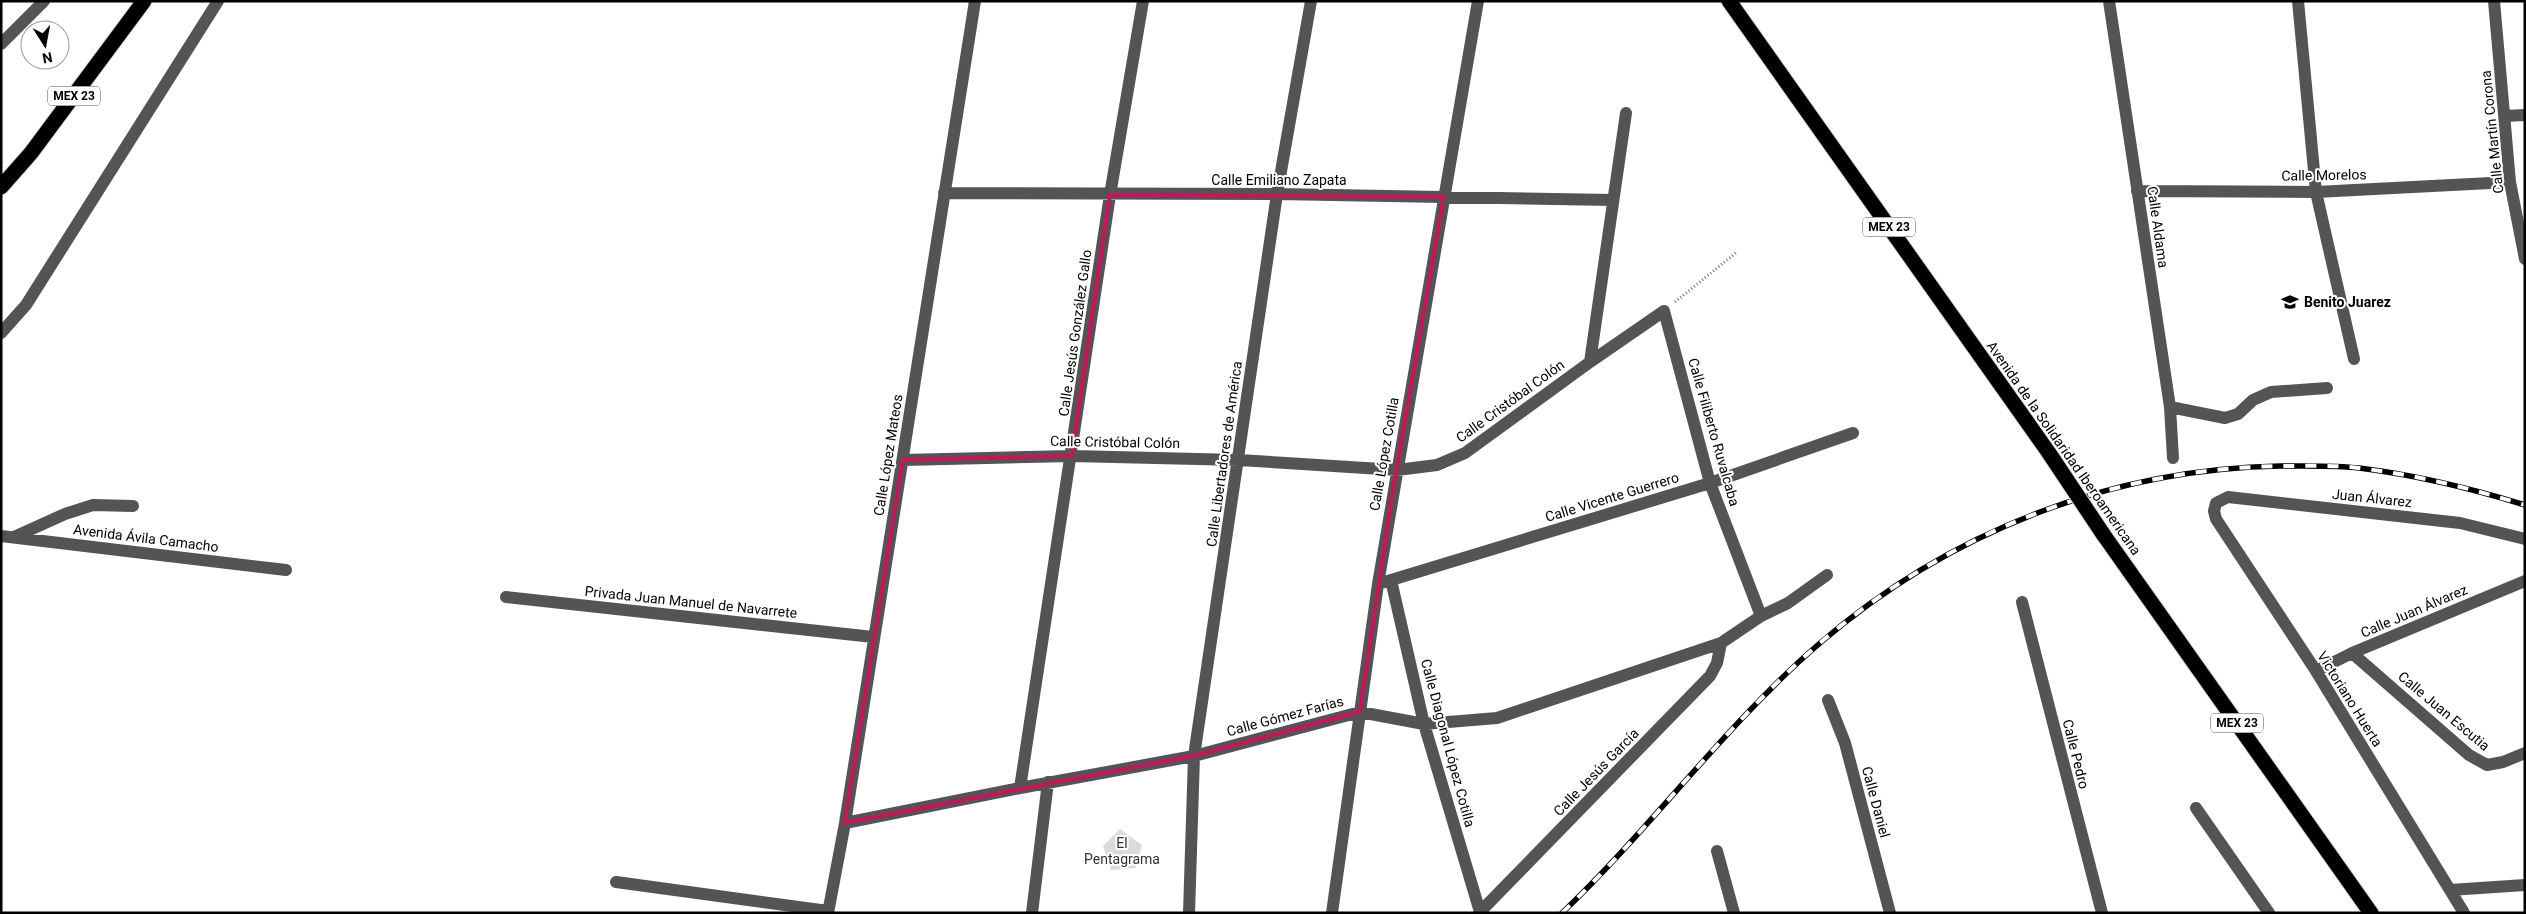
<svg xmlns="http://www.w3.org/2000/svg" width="2526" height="914" font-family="Roboto,sans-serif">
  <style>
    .garden { fill: #dbdbdb }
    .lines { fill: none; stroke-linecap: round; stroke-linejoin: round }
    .highway-casing { stroke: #dbdbdb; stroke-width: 17 }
    .path { stroke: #767676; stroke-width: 3; stroke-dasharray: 1 2.5; stroke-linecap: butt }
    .minor { stroke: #545454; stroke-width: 12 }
    .highway { stroke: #000; stroke-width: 15 }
    .rail-casing { stroke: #000; stroke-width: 5.5 }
    .rail { stroke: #fff; stroke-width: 4; stroke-dasharray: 11; stroke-linecap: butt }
    .highway-bridge-casing { stroke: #dbdbdb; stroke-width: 17; stroke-linecap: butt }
    .highway-bridge { stroke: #000; stroke-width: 15 }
    .marked { fill: none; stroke: #c2185b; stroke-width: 4; stroke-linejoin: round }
    .labels { text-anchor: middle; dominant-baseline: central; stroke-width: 4; stroke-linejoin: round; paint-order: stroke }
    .shield { fill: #fff; stroke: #4c4c4c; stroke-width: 1 }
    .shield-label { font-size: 12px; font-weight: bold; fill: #000 }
    .street-label { font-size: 14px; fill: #000; stroke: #fff }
    .poi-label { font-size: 14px; font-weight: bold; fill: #000; stroke: #fff; text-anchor: start }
    .park-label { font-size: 14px; fill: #323232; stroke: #fff }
  </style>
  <rect width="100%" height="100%" fill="#fff"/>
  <path class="garden" d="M1120,829L1142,845L1136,868L1111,870L1103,846Z"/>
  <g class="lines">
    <g class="highway-casing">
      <path id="highway" d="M1729,1L2049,453
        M1,187L31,153L144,1
        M2103,534L2371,913"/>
    </g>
    <path class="path" d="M1675,302L1737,252"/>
    <path class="minor" d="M2109,1L2170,407L2173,458
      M2298,1L2316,192L2354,359
      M2494,1L2510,182L2525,259
      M1,44L44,1
      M2505,116L2525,115
      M2137,191L2316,192L2510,182
      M944,193L1277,194L1613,200
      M1,333L26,305L218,1
      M1590,362L1626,113
      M2170,407L2225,418L2238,414L2253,400L2271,392L2327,388
      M903,460L1072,456L1239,460L1397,470L1437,465L1465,453L1590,362L1664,311L1710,483L1761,616
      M1,536L286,570
      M14,537L65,514L93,505L133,506
      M1391,580L1424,724L1480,912
      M1378,584L1710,483L1853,433
      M506,597L873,637
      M2022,602L2102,913
      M2352,653L2469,755L2487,765L2503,762L2525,753
      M2316,671L2352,653L2525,581
      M1828,700L1845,743L1890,913
      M1020,788L1110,195L1143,1
      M2196,808L2269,913
      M845,823L1020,788L1194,756L1360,712L1424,724L1497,718L1721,643L1761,616L1788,603L1827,575
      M1717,851L1734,913
      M616,882L828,911
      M2450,890L2525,885
      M828,913L845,823L975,1
      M1032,913L1048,782
      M1189,913L1194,756L1277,194L1311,1
      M1332,913L1378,584L1478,1
      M1479,913L1710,676L1717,663L1721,643
      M2464,913L2316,671L2216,519L2214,511L2216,503L2228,497L2460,523L2525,539"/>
    <use href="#highway" class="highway"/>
    <g class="rail-casing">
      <path id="rail" d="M1562,913C1652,827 1726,724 1820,643C1949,532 2110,469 2280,466C2306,466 2334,465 2359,468C2416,475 2470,488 2525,505"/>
    </g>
    <use href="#rail" class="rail"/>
    <g class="highway-bridge-casing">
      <path id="highway-bridge" d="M2049,453L2103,534"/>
    </g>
    <use href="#highway-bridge" class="highway-bridge"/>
  </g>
  <path class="marked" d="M1110,195L1444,197L1393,492L1360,712L1194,756L845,823L903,460L1072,456Z"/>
  <defs>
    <g id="school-bare" transform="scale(1.35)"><path d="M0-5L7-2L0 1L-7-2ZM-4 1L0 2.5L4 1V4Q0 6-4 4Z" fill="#000" stroke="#fff" stroke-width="2.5" paint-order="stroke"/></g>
  </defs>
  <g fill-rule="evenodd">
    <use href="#school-bare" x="2290" y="302"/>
  </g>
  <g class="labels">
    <g class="shield">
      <rect x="48" y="86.5" width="52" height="19" rx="4"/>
      <rect x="1863" y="217.5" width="52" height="19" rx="4"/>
      <rect x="2211" y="713.5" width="52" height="19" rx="4"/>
    </g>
    <g class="shield-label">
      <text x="74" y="96">MEX 23</text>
      <text x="1889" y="227">MEX 23</text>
      <text x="2237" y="723">MEX 23</text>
    </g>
    <g class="street-label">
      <text transform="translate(2492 132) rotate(-96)">Calle Martín Corona</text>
      <text transform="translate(2324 175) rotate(-1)">Calle Morelos</text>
      <text x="1279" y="180">Calle Emiliano Zapata</text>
      <text transform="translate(2158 227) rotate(82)">Calle Aldama</text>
      <text transform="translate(1075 333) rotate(-82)">Calle Jesús González Gallo</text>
      <text transform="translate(1510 401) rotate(-36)">Calle Cristóbal Colón</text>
      <text transform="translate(1714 432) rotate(74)">Calle Filiberto Ruvalcaba</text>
      <text transform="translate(1115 442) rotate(1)">Calle Cristóbal Colón</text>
      <text transform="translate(2064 448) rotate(55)">Avenida de la Solidaridad Iberoamericana</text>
      <text transform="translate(1224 454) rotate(-82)">Calle Libertadores de América</text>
      <text transform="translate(1384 454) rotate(-80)">Calle López Cotilla</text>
      <text transform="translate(888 455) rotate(-81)">Calle López Mateos</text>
      <text transform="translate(1612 497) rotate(-17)">Calle Vicente Guerrero</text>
      <text transform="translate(2372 498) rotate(6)">Juan Álvarez</text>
      <text transform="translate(146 538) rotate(7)">Avenida Ávila Camacho</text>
      <text transform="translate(691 602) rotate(6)">Privada Juan Manuel de Navarrete</text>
      <text transform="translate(2414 611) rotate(-23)">Calle Juan Álvarez</text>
      <text transform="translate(2350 699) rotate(58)">Victoriano Huerta</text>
      <text transform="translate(2444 711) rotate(40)">Calle Juan Escutia</text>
      <text transform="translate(1285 716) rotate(-15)">Calle Gómez Farías</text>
      <text transform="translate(1448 743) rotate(75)">Calle Diagonal López Cotilla</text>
      <text transform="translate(2076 754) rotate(76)">Calle Pedro</text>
      <text transform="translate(1596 772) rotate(-46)">Calle Jesús García</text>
      <text transform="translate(1876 802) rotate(75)">Calle Daniel</text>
    </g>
    <g class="poi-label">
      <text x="2304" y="302">Benito Juarez</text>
    </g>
    <g class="park-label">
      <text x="1122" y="843">El<tspan x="1122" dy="16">Pentagrama</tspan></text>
    </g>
  </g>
  <rect width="2526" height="914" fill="none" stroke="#000000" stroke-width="5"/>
  <g transform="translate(45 45) rotate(169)"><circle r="24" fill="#ffffff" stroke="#999999"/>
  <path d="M0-4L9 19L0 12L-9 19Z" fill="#000000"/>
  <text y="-8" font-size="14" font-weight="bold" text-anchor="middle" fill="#000000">N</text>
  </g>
</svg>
